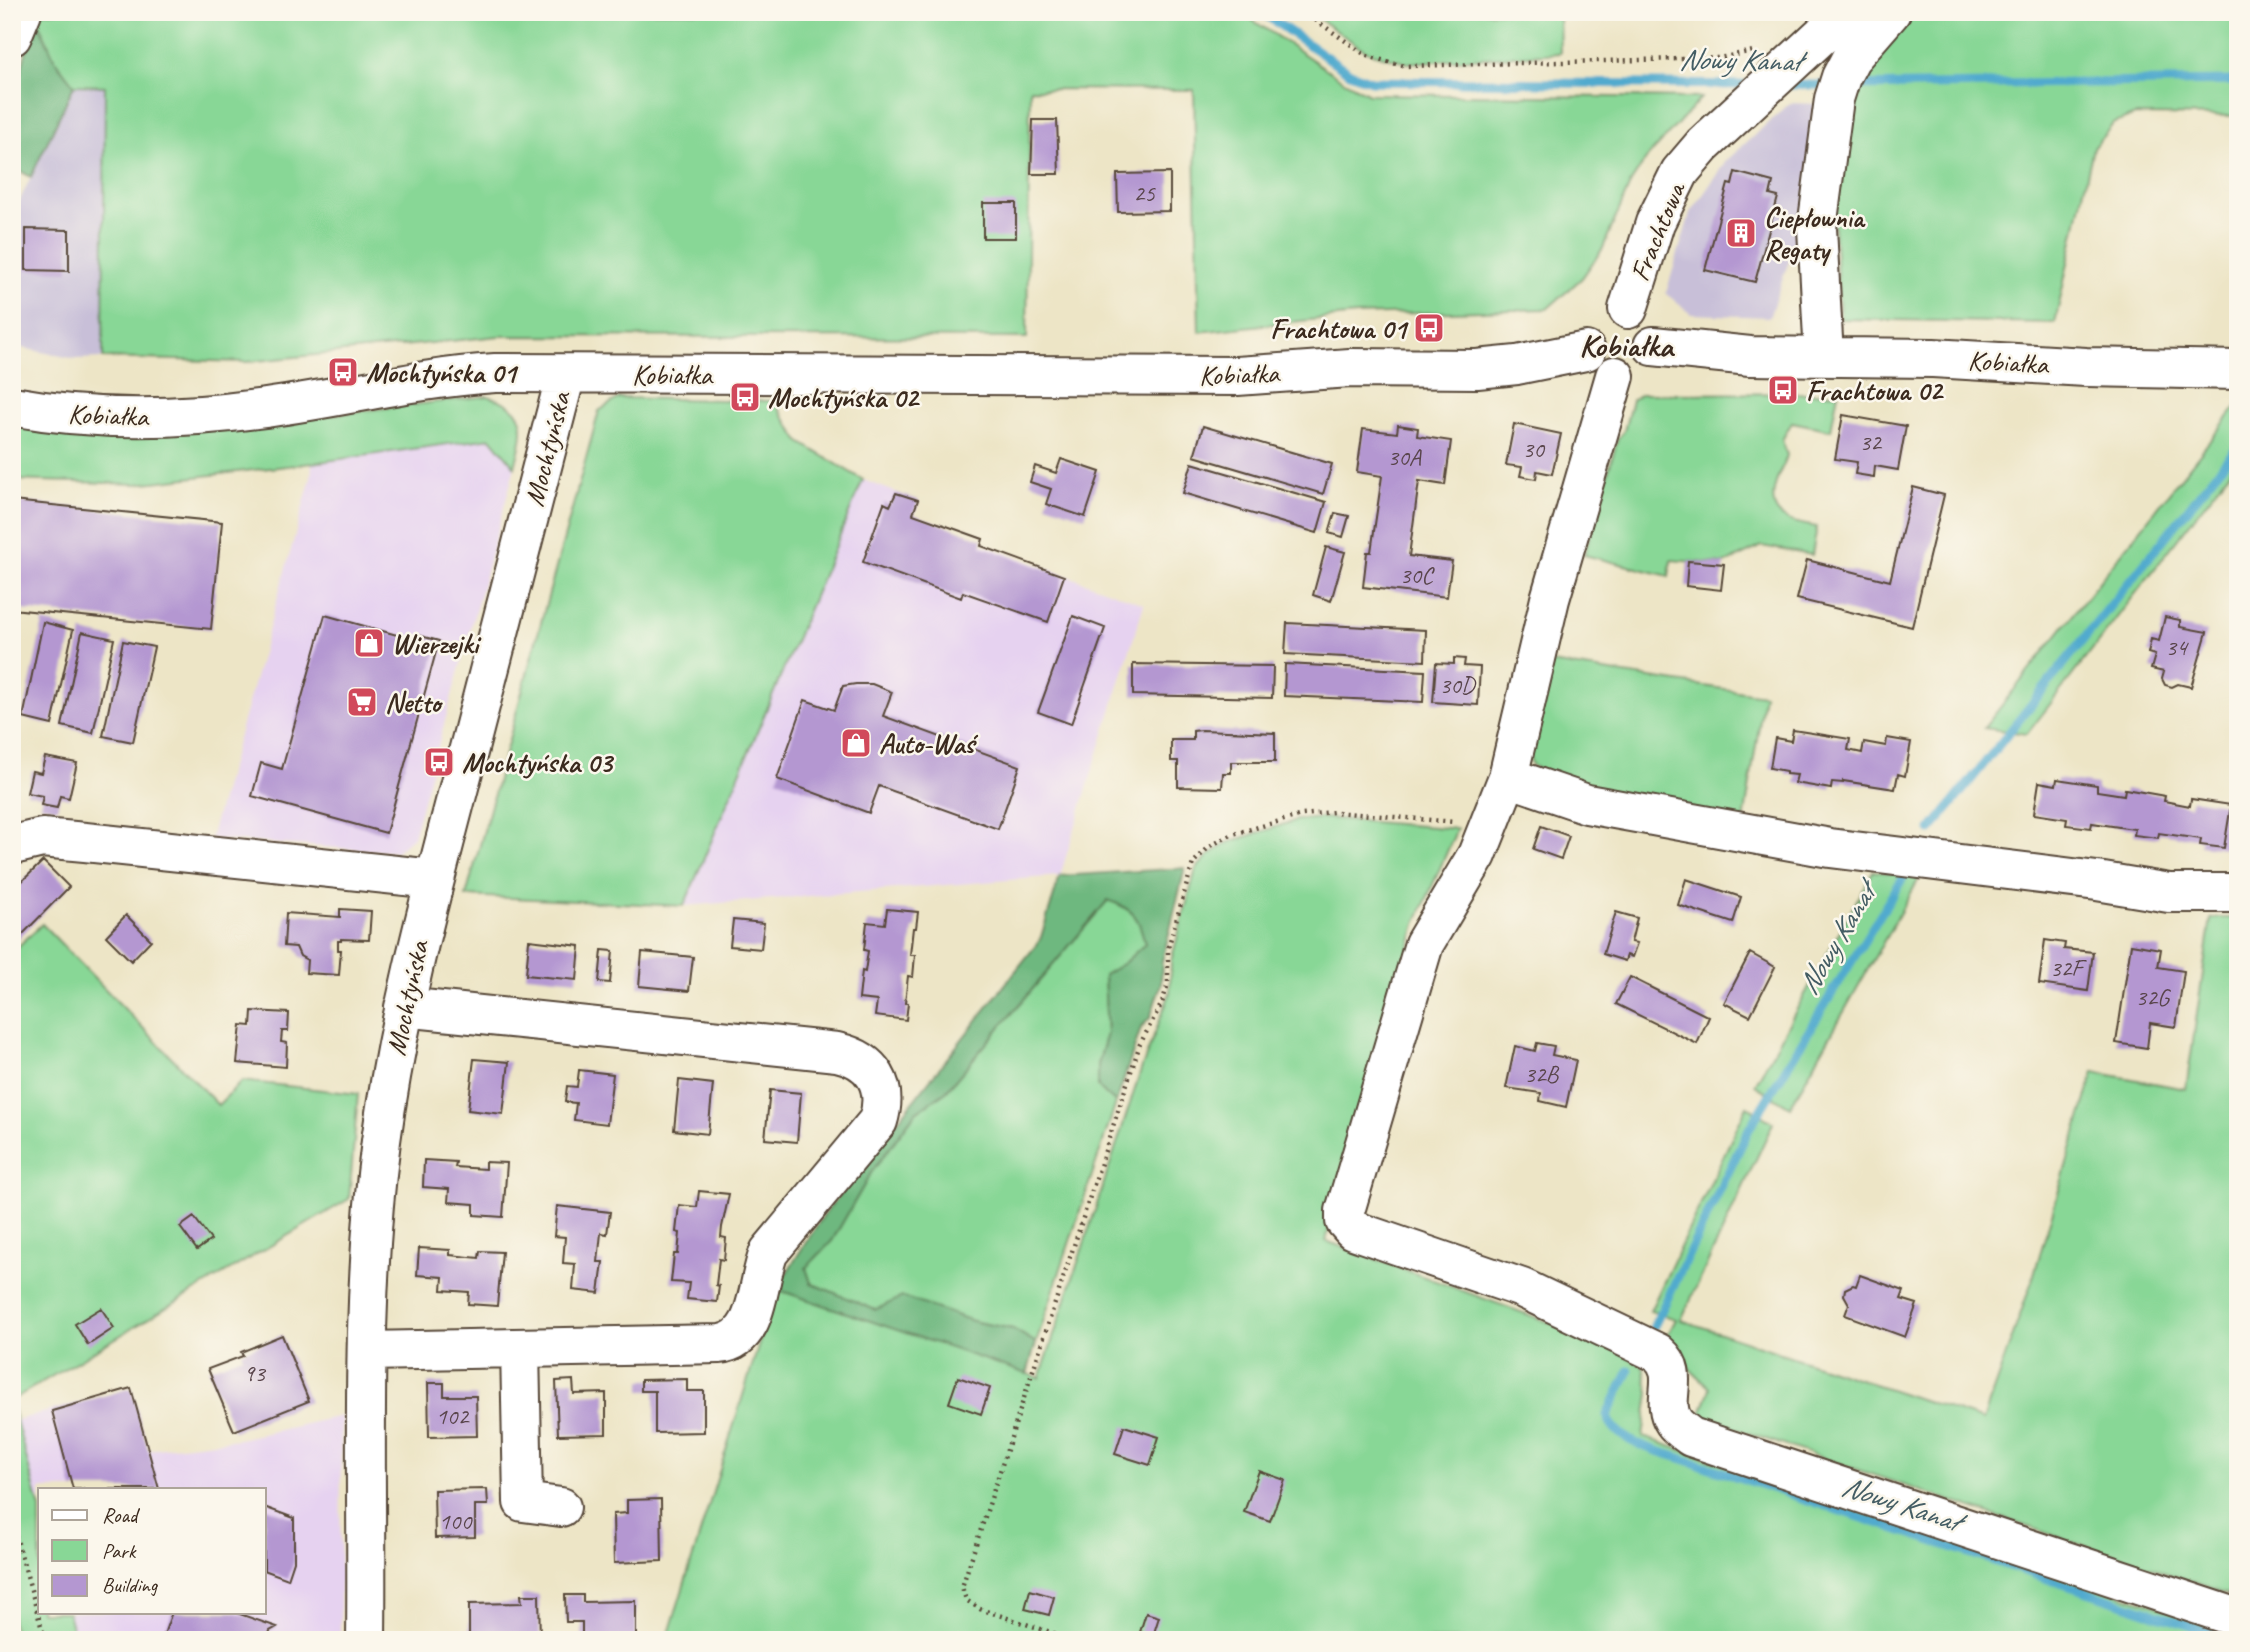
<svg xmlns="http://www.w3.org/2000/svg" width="2250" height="1652" font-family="Caveat,sans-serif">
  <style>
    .built { fill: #e6d2f0 }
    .industrial { fill: #c8bfd8 }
    .green { fill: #88d796; stroke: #62805a; stroke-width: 2 }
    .forest { fill: #6eb87f; stroke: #54714e; stroke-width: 2 }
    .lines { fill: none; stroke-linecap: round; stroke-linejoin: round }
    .stream { stroke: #51aace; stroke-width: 9 }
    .building { fill: #b497d1 }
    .minor-casing { stroke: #564637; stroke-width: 42 }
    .path { stroke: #564637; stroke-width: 4.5; stroke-dasharray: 2 5; stroke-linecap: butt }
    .minor { stroke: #fff; stroke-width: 38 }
    .labels { text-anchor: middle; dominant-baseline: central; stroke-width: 5; stroke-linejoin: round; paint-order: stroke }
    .number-label { font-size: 24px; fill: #59454b }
    .poi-label { font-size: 28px; font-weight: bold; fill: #3b2a1e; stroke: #fbf7ec; text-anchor: start }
    .street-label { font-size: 28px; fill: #3b2a1e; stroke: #fbf7ec }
    .water-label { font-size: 30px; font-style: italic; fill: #445d64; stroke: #fbf7ec }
    .quarter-label { font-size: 32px; font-weight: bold; fill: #3b2a1e; stroke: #fbf7ec }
  </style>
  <rect width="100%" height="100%" fill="#fbf7ec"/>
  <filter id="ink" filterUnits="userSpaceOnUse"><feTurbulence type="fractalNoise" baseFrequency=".0143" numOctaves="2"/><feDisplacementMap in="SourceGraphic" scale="14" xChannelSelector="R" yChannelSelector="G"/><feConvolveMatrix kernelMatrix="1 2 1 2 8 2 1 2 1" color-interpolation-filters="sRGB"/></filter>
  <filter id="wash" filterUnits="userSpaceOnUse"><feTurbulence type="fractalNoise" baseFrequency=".00686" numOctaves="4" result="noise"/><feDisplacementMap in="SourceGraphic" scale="28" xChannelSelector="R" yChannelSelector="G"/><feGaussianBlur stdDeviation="1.57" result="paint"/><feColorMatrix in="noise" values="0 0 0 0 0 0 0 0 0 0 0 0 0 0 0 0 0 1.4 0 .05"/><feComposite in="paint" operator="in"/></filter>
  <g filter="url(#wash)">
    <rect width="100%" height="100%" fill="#ede5c6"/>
    <path class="built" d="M492,438L515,467L413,837L395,852L210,839L311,478L312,463Z
      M863,480L919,501L914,515L981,544L1144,604L1060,876L684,906Z
      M89,1400L106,1462L148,1450L239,1439L341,1416L340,1640H75L68,1612H264V1489H40V1509L17,1420Z"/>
    <path class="industrial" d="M74,85L105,86L103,358L76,359L12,346V217Z
      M1790,103L1820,104L1807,211L1769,317L1691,314L1666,293L1690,214L1726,161Z"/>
    <path class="green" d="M38,12H1240L1346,82L1369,94L1701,98L1646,159L1631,182L1603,248L1582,278L1547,309L1356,315L1199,332L1194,90L1030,89L1027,338L499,336L247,362L103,358L105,86L74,85L55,60L36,17Z
      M1309,12H1559L1560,53L1407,63L1366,51Z
      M1908,12H2238V116L2135,115L2113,124L2093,148L2055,323L1840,319L1833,213L1851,100L1859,74Z
      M1838,393L1831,430L1792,422L1782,440L1787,455C1785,463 1781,469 1778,477C1763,516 1785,522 1817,527L1812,555L1762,546L1724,564L1671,560L1669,576L1584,555L1618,438L1624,431L1632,400L1641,394Z
      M488,396C532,409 524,430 515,467L491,438L312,463L136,484L12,480V426L95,437L260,423Z
      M619,398L774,401L800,442L863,480L684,906L466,896L599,411Z
      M2238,405V461L2027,734L1984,728Z
      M1551,663L1764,695L1744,821L1559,782L1532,765L1526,745Z
      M1325,818L1457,829L1417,921L1349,1151L1326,1241L1603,1342L1643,1366L1649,1393L1643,1437L2238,1633V1640H667L776,1289L1040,1378L1142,1067L1170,993L1171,961L1196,869L1208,856L1227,843L1297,820Z
      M1873,871L1920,877L1790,1107L1755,1085Z
      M1108,900C1135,910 1140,917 1145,944L1124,963L1104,975L1107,1033L1098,1065V1087L1116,1103L1036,1343L1013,1329L976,1322L875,1310L811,1283L806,1268L832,1241L871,1173L916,1112L946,1091Z
      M2211,918H2238V1597L1700,1417L1710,1388L1663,1344L1676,1319L1650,1311L1747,1106L1773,1123L1681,1320L1983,1420L2032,1281L2094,1072L2186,1089Z
      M42,924L218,1105L242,1081L358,1094L349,1199L12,1400V952Z
      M12,1405L40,1509V1612H68L75,1640H17L12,1623Z"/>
    <path class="forest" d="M36,17L55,60L74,85L31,177L12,167V102Z
      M1185,868L1162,962L1161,984L1150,1018L1141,1028L1116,1103L1098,1087V1065L1107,1033L1104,975L1124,963L1145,944C1139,917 1135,910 1108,900L946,1091L916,1112L871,1173L832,1241L806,1268L811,1283L875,1310L902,1297L976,1322L1013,1329L1036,1343L1027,1374L776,1289L823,1216L1040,940L1060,876Z"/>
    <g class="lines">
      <path class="stream" d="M1261,12L1350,73L1371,81L1750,85
        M1785,85H1830
        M1848,86L2238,81
        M1931,830L2238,446
        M1654,1326L1750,1127L1904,876
        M1629,1371L1607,1415C1617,1444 1654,1449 1680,1458L2234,1640"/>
    </g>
    <g id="blocks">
      <path class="building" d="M1033,120H1057L1059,174H1031Z
        M1735,172L1773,182L1770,195L1778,197L1755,282L1705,270L1728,184L1732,185Z
        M1170,173V211L1118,212L1117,174Z
        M983,203H1016V238H983Z
        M26,229L69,230V271L26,270Z
        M1843,415L1906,426L1898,470L1875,466L1874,477L1855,474L1857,462L1835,459Z
        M1514,424L1561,434L1552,474L1537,471L1536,479L1520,476L1522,467L1506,465Z
        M1398,425L1418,428L1417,436L1451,441L1445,485L1419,481L1409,556L1452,561L1447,597L1363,587L1367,552H1371L1382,476L1357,472L1363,429L1397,433Z
        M1203,426L1332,464L1323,494L1194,456Z
        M1061,459L1100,472L1085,517L1046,504L1051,489L1030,482L1035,466L1056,473Z
        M1192,463L1326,502L1317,533L1183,493Z
        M1913,487L1944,495L1912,627L1797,599L1807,560L1890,581Z
        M896,493L918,500L913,514L983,539L981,546L1064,576L1048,622L963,592L961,598L863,562L884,503L890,506Z
        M12,501L222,522L211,629L12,609Z
        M1335,513L1349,516L1343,537L1329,533Z
        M1326,547L1345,552L1331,601L1313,595Z
        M1688,561L1724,564L1721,590L1686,586Z
        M325,615L415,640L417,635L439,641L386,833L252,796L261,763L282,769Z
        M1073,616L1105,628L1071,724L1038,712Z
        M2165,617L2180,620V627L2207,632L2191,687L2178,684L2172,687L2165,685L2162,679L2164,672L2151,669L2155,655L2148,653L2151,639L2159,641Z
        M43,622L73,630L52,725L23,718Z
        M1287,623L1426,630L1425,661L1285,654Z
        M82,632L114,639L93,733L62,726Z
        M123,641L154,647L133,742L103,736Z
        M1454,658L1465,659L1464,666L1480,667L1478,705L1433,702L1436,663L1454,664Z
        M1133,664L1273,666L1272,698L1133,695Z
        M1285,664L1425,671L1423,702L1284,696Z
        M856,684H872L892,692L883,716L1020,766L998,829L879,786L869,813L777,779L805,700L834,710L843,686Z
        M1202,730L1275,733V762H1231V773H1223L1222,788L1178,787V761H1171V740H1193V731Z
        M1793,730L1850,739L1848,750L1862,753L1864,742L1886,746L1887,738L1911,742L1905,776L1898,774L1895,789L1843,781V783L1832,782L1831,789L1795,783L1797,775L1786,774V771L1770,768L1775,738L1791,741Z
        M45,757L77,763L69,798L60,796L57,808L41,805L43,796L27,793L32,771L41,773Z
        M2057,779L2097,785V791L2124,795L2125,789L2165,796L2164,801L2190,806L2191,799L2231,805L2224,848L2200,845L2201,839L2159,833L2158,838L2134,835L2135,829L2119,827L2092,823L2091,828L2066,825L2067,819L2034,814L2039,782L2056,785Z
        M1541,826L1569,836L1561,859L1533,849Z
        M43,861L69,887L12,945V891Z
        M1686,879L1741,897L1733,923L1678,905Z
        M340,909L371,911L369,940L341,939V941H338V950H341L339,975L306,973L307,960L300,956L296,947L284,946L286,913L340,917Z
        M887,909L918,912L916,928H913L910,955H915L913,977L908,976L905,1003H908L906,1020L875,1016L877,1001L859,999L862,971L865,972L868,951L864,950L867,922L885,924Z
        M1616,912L1637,918L1631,942L1637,943L1632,957L1627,955L1625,961L1603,954Z
        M126,915L151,940L131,961L106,936Z
        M733,920L764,923L761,949L730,946Z
        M529,940L580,946L577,980L526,975Z
        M2045,940L2065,943L2064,949L2093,952L2088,991L2039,984Z
        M2131,944L2161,949L2158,967L2184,971L2176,1027L2150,1023L2147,1048L2116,1043Z
        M602,950L613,951L610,983L599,982Z
        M642,952L693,957L689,991L639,986Z
        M1750,953L1775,967L1750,1016L1724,1003Z
        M1630,977L1709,1017L1697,1044L1616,1004Z
        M252,1011L289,1013L288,1031H282L281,1042L287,1043L286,1067L237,1063L241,1025L251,1026Z
        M1537,1043L1554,1046L1552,1055L1576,1060L1566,1107L1540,1101L1541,1093L1506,1088L1515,1046L1535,1051Z
        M474,1059L509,1062L503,1114L468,1110Z
        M579,1070L613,1074L607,1124L574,1120L576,1103L565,1102L567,1086L577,1087Z
        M679,1080L713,1084L708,1134L674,1130Z
        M770,1090L801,1093L797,1142L765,1139Z
        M424,1160L456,1162L455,1167L485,1169V1162L507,1163L503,1217L474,1215V1204L448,1202L449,1189L423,1187Z
        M699,1191L729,1194L722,1227L721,1237L726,1238L724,1260L719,1259L716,1285L719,1286L717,1302L687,1299L689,1283L671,1282L674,1254H678L680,1233L676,1232L679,1205L697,1207Z
        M557,1206L610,1212L607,1234L601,1233L598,1262H603L599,1293L573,1290L575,1264L563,1263L565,1237L554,1236Z
        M194,1217L211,1240L197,1250L180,1227Z
        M419,1248L450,1250V1255L479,1258L480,1251L502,1252L497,1306L468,1304L469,1292L442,1290L443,1277L417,1275Z
        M1860,1275L1904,1291L1901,1299L1917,1304L1905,1337L1845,1315L1849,1304L1844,1295L1845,1289L1853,1285L1856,1286Z
        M101,1308L114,1328L88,1345L75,1324Z
        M282,1335L309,1401L234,1431L208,1369L243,1356L241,1352Z
        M958,1377L990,1388L981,1414L949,1403Z
        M687,1379V1391H704V1432L655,1433V1391H641V1380Z
        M573,1380L574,1394L606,1393V1434L558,1435L556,1381Z
        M428,1383H444V1396H476L477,1436L429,1437Z
        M131,1388L159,1489H73L52,1411Z
        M1124,1426L1159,1437L1150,1465L1115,1454Z
        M1259,1471L1285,1480L1270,1521L1244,1512Z
        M487,1489L488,1505H475V1537L435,1538L434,1490Z
        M661,1499L662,1561L614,1563L613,1514L627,1513V1500Z
        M264,1507L294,1518V1561L288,1579L264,1570Z
        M1030,1590L1054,1597L1049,1615L1025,1609Z
        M521,1595H539L540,1640H469V1604L522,1603Z
        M565,1595H583V1602L636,1601V1640H582V1622H566Z
        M172,1612H234L277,1627L270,1631L267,1640H162Z
        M1146,1613L1159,1617L1153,1636L1140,1632Z"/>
    </g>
  </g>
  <g filter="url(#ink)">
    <use href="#blocks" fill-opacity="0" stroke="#564637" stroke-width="2"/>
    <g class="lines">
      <g class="minor-casing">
        <path id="minor" d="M12,36L22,12
          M1628,309L1655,223L1680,172L1703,145L1823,34L1842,12
          M1653,346L1750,356L1933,358L2086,367L2238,370
          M1824,357L1817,228L1834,99L1841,77L1851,58L1891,12
          M1615,376L1550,599L1508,777L1477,855L1424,944L1345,1211V1221L1353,1230L1522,1288L1658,1353C1683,1374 1659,1400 1674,1422C1678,1428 1686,1433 1691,1437L2238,1618
          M12,406C93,421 176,420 257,409C337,399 414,378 495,373L1237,376L1350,368L1477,369L1517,365L1586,351
          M1508,777L1587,804L1830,848L2097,881L2169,893H2238
          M17,844L42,838L85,842L434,879
          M520,1348L523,1502L561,1507
          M368,1351L720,1344C760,1339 756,1283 769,1252L878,1121C889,1085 873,1060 837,1052L404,1007
          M366,1640C368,1474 359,1306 381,1141C397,1021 428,905 459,787C494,649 531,512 566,374"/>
      </g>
      <path class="path" d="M1304,12L1367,56L1404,66L1719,58L1753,51
        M12,1522L45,1640
        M1075,1640L980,1609L966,1600L962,1587L1140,1044L1162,1003L1168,984V948L1193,863L1210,846L1233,834L1302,815L1334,812L1455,822"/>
      <use href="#minor" class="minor"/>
    </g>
  </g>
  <defs>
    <g id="building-square" transform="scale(1.575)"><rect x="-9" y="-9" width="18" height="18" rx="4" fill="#d1495b" stroke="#fbf7ec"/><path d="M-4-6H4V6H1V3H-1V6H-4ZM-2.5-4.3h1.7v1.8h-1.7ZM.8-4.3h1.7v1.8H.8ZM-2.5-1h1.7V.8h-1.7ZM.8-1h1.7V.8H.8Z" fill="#fff"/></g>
    <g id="bus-square" transform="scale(1.575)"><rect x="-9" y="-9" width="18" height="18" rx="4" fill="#d1495b" stroke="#fbf7ec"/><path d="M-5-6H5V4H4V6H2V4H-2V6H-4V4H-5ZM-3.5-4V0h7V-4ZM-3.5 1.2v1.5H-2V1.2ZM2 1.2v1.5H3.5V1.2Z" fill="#fff"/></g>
    <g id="shop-square" transform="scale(1.575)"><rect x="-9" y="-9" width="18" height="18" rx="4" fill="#d1495b" stroke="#fbf7ec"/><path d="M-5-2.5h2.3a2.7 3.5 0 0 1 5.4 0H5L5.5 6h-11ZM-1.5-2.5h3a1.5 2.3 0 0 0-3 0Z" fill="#fff"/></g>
    <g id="supermarket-square" transform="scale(1.575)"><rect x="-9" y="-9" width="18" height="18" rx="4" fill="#d1495b" stroke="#fbf7ec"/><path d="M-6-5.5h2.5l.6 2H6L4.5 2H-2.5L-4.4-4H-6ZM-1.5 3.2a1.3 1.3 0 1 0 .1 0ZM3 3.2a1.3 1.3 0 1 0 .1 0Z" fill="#fff"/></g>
  </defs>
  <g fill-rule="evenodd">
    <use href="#building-square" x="1741" y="233"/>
    <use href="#bus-square" x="1429" y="328"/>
    <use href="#bus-square" x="343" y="372"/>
    <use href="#bus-square" x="1783" y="390"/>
    <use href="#bus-square" x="745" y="397"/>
    <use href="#shop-square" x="369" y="643"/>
    <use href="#supermarket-square" x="362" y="702"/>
    <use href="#shop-square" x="856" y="743"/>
    <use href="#bus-square" x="439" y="762"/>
  </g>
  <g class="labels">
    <g class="number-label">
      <text x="1144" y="193">25</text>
      <text x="1870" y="442">32</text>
      <text x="1533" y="449">30</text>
      <text x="1404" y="457">30A</text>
      <text x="1416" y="575">30C</text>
      <text x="2176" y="647">34</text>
      <text x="1457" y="685">30D</text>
      <text x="2066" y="968">32F</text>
      <text x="2152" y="997">32G</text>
      <text x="1541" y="1074">32B</text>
      <text x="254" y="1373">93</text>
      <text x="452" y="1416">102</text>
      <text x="455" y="1521">100</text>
    </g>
    <g class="poi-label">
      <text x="1764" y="217">Ciepłownia<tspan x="1764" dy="32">Regaty</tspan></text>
      <text x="1406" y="328" text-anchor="end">Frachtowa 01</text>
      <text x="366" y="372">Mochtyńska 01</text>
      <text x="1806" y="390">Frachtowa 02</text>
      <text x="768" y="397">Mochtyńska 02</text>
      <text x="392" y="643">Wierzejki</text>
      <text x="385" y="702">Netto</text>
      <text x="879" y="743">Auto-Waś</text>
      <text x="462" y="762">Mochtyńska 03</text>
    </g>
    <g class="street-label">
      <text transform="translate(1657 232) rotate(-68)">Frachtowa</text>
      <text transform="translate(2008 362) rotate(3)">Kobiałka</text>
      <text x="672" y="374">Kobiałka</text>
      <text transform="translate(1239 374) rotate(-2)">Kobiałka</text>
      <text transform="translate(108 415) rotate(2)">Kobiałka</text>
      <text transform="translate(547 449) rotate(-76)">Mochtyńska</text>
      <text transform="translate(407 998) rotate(-78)">Mochtyńska</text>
    </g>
    <g class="water-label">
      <text transform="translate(1739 60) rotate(1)">Nowy Kanał</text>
      <text transform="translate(1836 940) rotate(-59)">Nowy Kanał</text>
      <text transform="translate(1900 1503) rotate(18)">Nowy Kanał</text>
    </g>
    <g class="quarter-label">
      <text x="1626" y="345">Kobiałka</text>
    </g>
  </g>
  <rect width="2250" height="1652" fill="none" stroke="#fbf7ec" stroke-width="42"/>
  <rect x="38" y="1488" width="228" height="126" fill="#fbf7ec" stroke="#aea59a" stroke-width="2"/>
  <rect x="52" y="1510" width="35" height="10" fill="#ffffff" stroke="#aea59a" stroke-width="2"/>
  <text x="102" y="1522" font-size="21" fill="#3b2a1e">Road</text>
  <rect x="52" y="1540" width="35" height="21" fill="#88d796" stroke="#aea59a" stroke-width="2"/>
  <text x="102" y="1558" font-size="21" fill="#3b2a1e">Park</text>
  <rect x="52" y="1575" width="35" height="21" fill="#b497d1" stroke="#aea59a" stroke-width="2"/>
  <text x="102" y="1592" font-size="21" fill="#3b2a1e">Building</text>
</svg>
